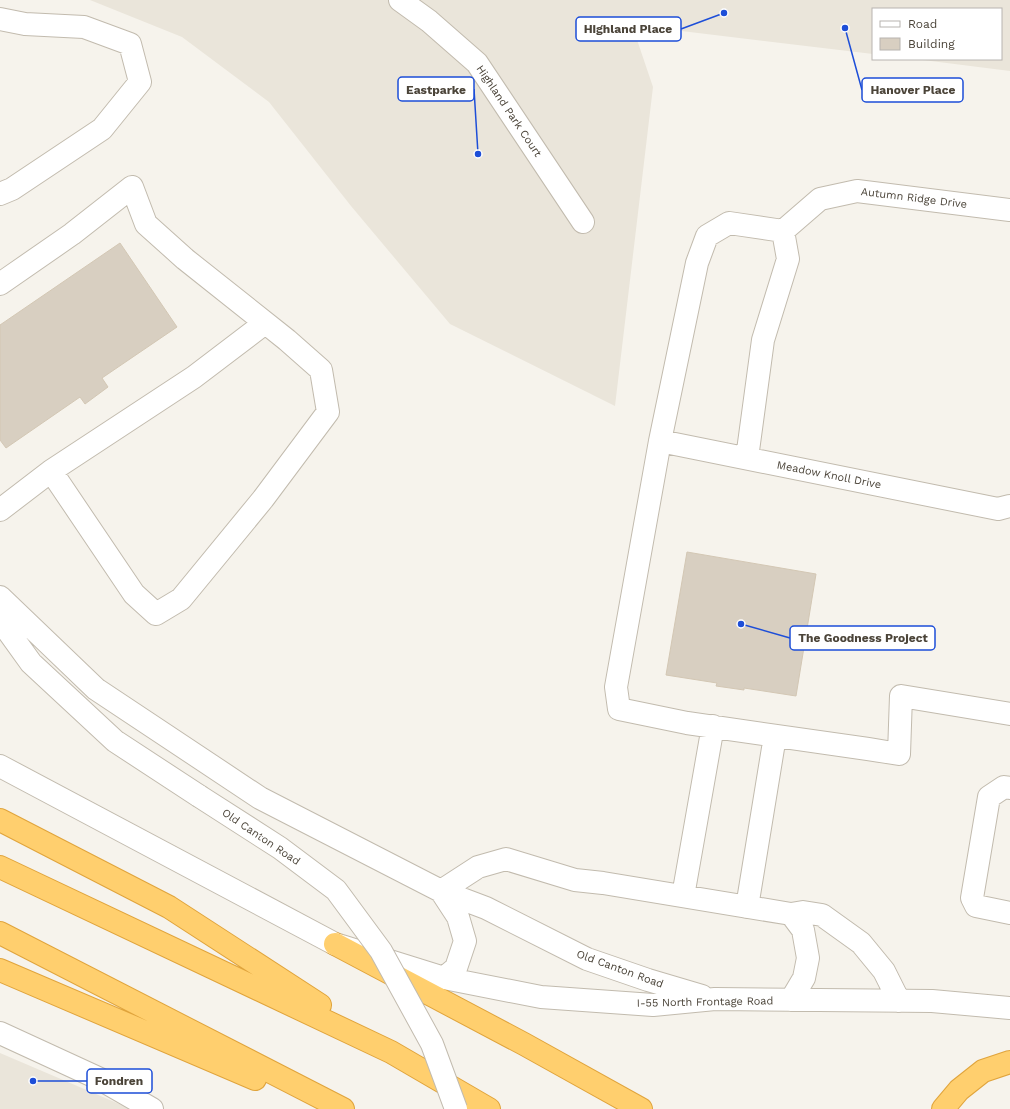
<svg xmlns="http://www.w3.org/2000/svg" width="1010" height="1109" font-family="'Work Sans',sans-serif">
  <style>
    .residential { fill: #eae5da }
    .building { fill: #d8cfc1; stroke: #d3c7b4 }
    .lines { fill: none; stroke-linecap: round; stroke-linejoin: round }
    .minor-casing { stroke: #c2bbae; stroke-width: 24 }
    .highway-casing { stroke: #e0a43c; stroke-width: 24 }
    .minor { stroke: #fff; stroke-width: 22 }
    .highway { stroke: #ffcf6e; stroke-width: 22 }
    .minor-bridge-casing { stroke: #c2bbae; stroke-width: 24; stroke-linecap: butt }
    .minor-bridge { stroke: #fff; stroke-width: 22 }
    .labels { text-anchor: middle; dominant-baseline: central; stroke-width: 3; stroke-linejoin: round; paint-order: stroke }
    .street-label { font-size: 11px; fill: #4b4439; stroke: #fff }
    .leader { fill: none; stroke: #1d4ed8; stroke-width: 1.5 }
    .callout-dot { fill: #1d4ed8; stroke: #fff; stroke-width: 1.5 }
    .callout { fill: #fff; stroke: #1d4ed8; stroke-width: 1.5 }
    .callout-label { font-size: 12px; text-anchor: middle; font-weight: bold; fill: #4b4439 }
  </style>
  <rect width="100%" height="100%" fill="#f6f3ec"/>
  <path class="residential" d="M90,0H1010V71L915,59H1001V9H873V54L632,25L653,87L615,406L450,324L351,206L269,102L182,37Z
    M0,1053L131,1109H0Z"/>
  <path class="building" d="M120,243L177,327L102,378L108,387L85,404L80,397L6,448L0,440V325Z
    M687,552L816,574L796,696L744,688V690L716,686L717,683L666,675Z"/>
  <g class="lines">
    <g class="minor-casing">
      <path id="minor" d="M400,0L429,21L477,63L583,222
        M0,19L25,24L84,27L130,44L140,82L102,129L12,189L0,194
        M783,231L820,199L857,191L1010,210
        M0,284L72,234L132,187L146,224L185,259L287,340L321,370L328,412L263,499L181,599L156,614L134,594L51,471
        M660,441L998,509L1010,506
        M747,458L763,340L788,259L783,231L729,223L707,236L697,263L660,441L616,687L619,709L687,723L868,749L899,754L901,696L1010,714
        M0,510L51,471L194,377L265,323
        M0,597L96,689L260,798L441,891L486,908L587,959L648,980L702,996
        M0,620L31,663L115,741L199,796
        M0,766L335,944L444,978L541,997L653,1005L715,999L932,1001L1010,1008
        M1010,788L1004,787L989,797L972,898L976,906L1010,913
        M441,891L478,867L506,859L575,880L603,883L791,914L803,912L822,915L861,943L884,971L899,1001
        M441,891L458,917L465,941L456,968L444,978
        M683,896L713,726
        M747,907L775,736
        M791,1000L804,978L808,958L803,930L791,914
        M0,1033L100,1079L152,1109"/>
    </g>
    <g class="highway-casing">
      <path id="highway" d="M0,820L169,907L320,1005
        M0,867L391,1052L489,1109
        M0,933L343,1109
        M335,944L524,1044L641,1109
        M0,970L255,1079
        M943,1109L959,1090L983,1071L1010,1062"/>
    </g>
    <use href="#minor" class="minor"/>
    <use href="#highway" class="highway"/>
    <g class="minor-bridge-casing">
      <path id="minor-bridge" d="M199,796L280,848L336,890L381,951L432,1044L456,1109"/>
    </g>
    <use href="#minor-bridge" class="minor-bridge"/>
  </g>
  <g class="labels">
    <g class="street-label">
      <text transform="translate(509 111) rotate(56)">Highland Park Court</text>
      <text transform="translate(914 198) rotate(7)">Autumn Ridge Drive</text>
      <text transform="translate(829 475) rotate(11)">Meadow Knoll Drive</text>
      <text transform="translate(261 837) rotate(34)">Old Canton Road</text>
      <text transform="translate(620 969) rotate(20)">Old Canton Road</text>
      <text transform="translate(705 1002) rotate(-1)">I-55 North Frontage Road</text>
    </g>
  </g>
  <path class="leader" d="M724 13L681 29M478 154L474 89M845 28L862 90M741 624L790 638M33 1081L87 1081"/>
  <g class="callout-dot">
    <circle cx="724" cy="13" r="4"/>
    <circle cx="478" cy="154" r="4"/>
    <circle cx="845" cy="28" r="4"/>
    <circle cx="741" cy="624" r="4"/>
    <circle cx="33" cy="1081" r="4"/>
  </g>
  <g class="callout">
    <rect x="576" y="17" width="105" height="24" rx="4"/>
    <rect x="398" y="77" width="76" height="24" rx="4"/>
    <rect x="862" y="78" width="101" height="24" rx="4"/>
    <rect x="790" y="626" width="145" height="24" rx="4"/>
    <rect x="87" y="1069" width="65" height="24" rx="4"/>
  </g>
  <g class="callout-label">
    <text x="628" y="33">Highland Place</text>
    <text x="436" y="94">Eastparke</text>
    <text x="913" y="94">Hanover Place</text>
    <text x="863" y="642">The Goodness Project</text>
    <text x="119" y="1085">Fondren</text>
  </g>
  <rect x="872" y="8" width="130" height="52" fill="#ffffff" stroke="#b7b4b0"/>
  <rect x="880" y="21" width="20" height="6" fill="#ffffff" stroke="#b7b4b0"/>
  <text x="908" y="28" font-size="12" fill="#4b4439">Road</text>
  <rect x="880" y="38" width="20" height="12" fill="#d8cfc1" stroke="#b7b4b0"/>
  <text x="908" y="48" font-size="12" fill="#4b4439">Building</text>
</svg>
